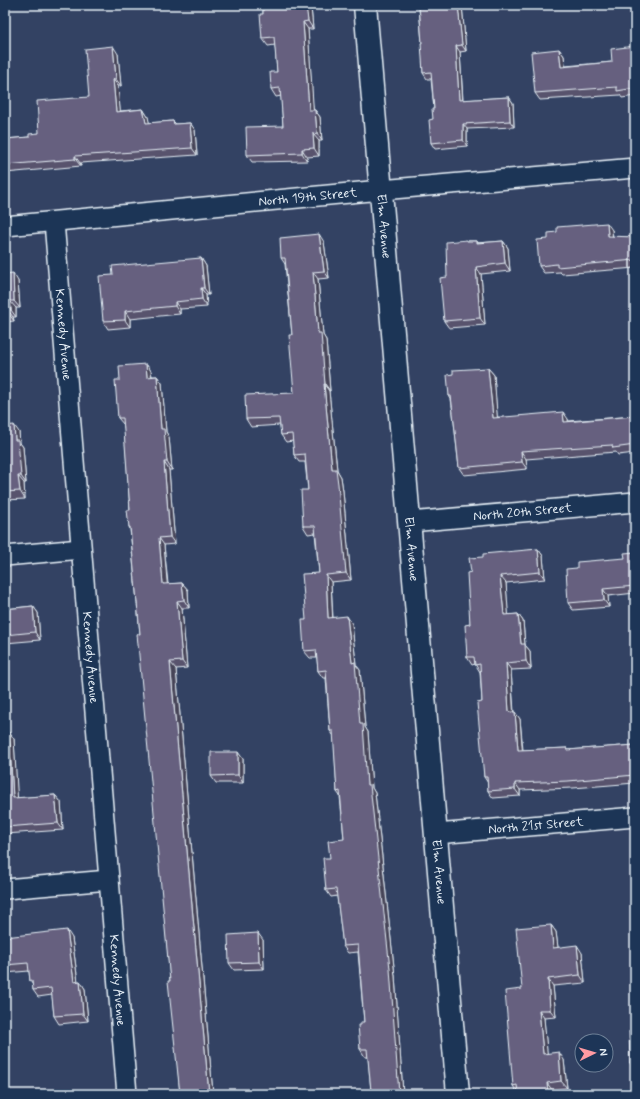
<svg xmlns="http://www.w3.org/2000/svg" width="640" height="1099" font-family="Mynerve,sans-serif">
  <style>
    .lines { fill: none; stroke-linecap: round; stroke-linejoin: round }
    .street-casing { stroke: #e8f1f8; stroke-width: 22 }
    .secondary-casing { stroke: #e8f1f8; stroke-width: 25 }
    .street { stroke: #1d3557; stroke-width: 19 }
    .secondary { stroke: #1d3557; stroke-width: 22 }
    .wall { fill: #58536d; stroke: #e8f1f8 }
    .shaded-wall { fill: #474459; stroke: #e8f1f8 }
    .building { fill: #66617f; stroke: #e8f1f8 }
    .labels { text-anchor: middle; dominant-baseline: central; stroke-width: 4; stroke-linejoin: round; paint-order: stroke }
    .street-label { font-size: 13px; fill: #e8f1f8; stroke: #1d3557 }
  </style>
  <rect width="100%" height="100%" fill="#334263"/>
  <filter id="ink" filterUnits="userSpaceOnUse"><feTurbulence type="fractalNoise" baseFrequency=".025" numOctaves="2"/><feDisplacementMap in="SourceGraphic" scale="8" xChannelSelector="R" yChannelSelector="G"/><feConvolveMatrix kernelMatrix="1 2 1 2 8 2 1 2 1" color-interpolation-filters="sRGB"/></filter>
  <g filter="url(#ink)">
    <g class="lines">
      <g class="street-casing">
        <g id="street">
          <path id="s1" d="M54,222L127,1094"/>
          <path id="s2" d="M5,226L381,190L635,168"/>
          <path id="s3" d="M410,522L635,502"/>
          <path d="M5,556L81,549"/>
          <path id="s4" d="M436,834L635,817"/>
          <path d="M5,889L109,880"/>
        </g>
      </g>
      <g class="secondary-casing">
        <g id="secondary">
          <path id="s5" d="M365,5L458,1094"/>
        </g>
      </g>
      <use href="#street" class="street"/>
      <use href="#secondary" class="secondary"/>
    </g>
    <path class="wall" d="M263,5H310L311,7L313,29H308L313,110H315L320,117L322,141H319V156L307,157V161L252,162L247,155L283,126L281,96L276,97L271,89L277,72L275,45L268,46L262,38L263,14Z
      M417,5H462L466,51L460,52L463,100L509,97L513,103L514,127L467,129V146L435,149L431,143L434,109L431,79H427L423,73L422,43L419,8Z
      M635,46V96L622,98L620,95L540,100L535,93L559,49L564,56L565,66L612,62Z
      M118,54L121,86H118L120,111L143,109L148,117L149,123L173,121L176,124L190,123L195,130L197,155L80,163L81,166L5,173V139L29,137L39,133L89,97Z
      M612,230L613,237H635V268L562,274L560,272L544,273L539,266Z
      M468,241H477L478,243L503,241L508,248L510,271L481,274L485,325L449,328L444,321L447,277Z
      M324,242L329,278L318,279L323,335L326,340L330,391H329L337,470L341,477L343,491L351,580L331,582L333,618L352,624L356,665L360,670L365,727L368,732L372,788L375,793L395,976L403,1094H350L371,1091L368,1057H365L360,1049L361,1025L364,1022L358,952L348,953L343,946L337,896L331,897L326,890L330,858L344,839L340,796L337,792L334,736L330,731L326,678H323L318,671L317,658H310L304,651L306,620L319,573L315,533L308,534L303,526L308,490L305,462H299L294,455L293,441L286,442L281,435L280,425L251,427L246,419L294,393L292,335L285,264L281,258Z
      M201,258L206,266L209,295H206L207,307L180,309V314L130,319V327L108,329L103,321L113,275Z
      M5,274L18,281L20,308H16V317H13L14,321L5,322Z
      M146,364L151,371L152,376H157L162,383L166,432L169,437L172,470H169L175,544L164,545L168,584L182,583L188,590L189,608H182L187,668L176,669L213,1094H180L140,634L130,529L129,527L130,510L124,425L118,418L120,380Z
      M488,368L494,375L497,417L568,419V421L635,416V453L618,455L616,452L526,459L527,469L464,475L459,468L453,413L451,399L449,396L453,374Z
      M5,426L19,432L20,443L23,447L26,483H24L25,499L5,500Z
      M538,549L543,556L545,579L506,583L508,615L518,614L523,621L525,645L530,651L531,669L511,670L514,712L520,719L523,750L567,748L568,750L635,745V783L573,788L520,790V796L493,798L488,791V783L484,777L482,702L480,672L475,664L472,665L467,657L470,624L471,572L483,557Z
      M635,552V593L608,596L609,607L573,610L568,603L625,558Z
      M33,606L38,613L40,640L5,643V609Z
      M5,732L14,739L17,798L55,795L61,802L63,830L5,834Z
      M243,759V783H216L211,776Z
      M551,925L556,932L558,948L582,953L585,983L553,986L556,1017L544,1018L547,1054L564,1060L567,1088L552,1090V1094H518V1093L513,1086L522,989Z
      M5,937L72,938L78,982L80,981L85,989L88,1021L59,1024L54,1016L52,995L38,997L33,990V985L30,981L29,971L5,973Z
      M263,940L264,969L234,970L229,963Z
      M635,1031V1070L630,1063Z"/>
    <path class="shaded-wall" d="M305,5H310L311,7L313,29L308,21Z
      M458,5H462L466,51L462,45Z
      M303,22L308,29L314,118L309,110Z
      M113,46L118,54L121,86L116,79Z
      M456,46L460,52L463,106L459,100Z
      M559,49L564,56L566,74L561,67Z
      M113,79L118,86L121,119L116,112Z
      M509,97L513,103L514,127L510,121Z
      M143,109L148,117L151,130L146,123Z
      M315,110L320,117L322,141L317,133Z
      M190,123L195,130L197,155L192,148Z
      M463,124L467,129V146L463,140Z
      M313,134L319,141V156L314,148Z
      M302,149L307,157V161L302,153Z
      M75,156L80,163L81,166L75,159Z
      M607,223L612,230L613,244L608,236Z
      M319,234L324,242L329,278L324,271Z
      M503,241L508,248L510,271L505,263Z
      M201,258L206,266L209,295L204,288Z
      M476,267L481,274L485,325L480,318Z
      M313,272L318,279L323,335L326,340L330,391L325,384L318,333Z
      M13,273L18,281L20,308L14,301Z
      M201,288L206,295L207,307L202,299Z
      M10,301L16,308V317L11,310Z
      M175,302L180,309V314L175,306Z
      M8,310L13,317L14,321L9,314Z
      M125,311L130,319V327L125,320Z
      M146,364L151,371L152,384L147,377Z
      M488,368L494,375L498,425L493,418Z
      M157,376L162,383L166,432L169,437L172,470L167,462L161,429Z
      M324,384L329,391L337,470L341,477L343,491L351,580L346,573L332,469Z
      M563,412L568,419L569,429L564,422Z
      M14,425L19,432L20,443L23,447L26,483L21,476L15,440Z
      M521,451L526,459L527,469L522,462Z
      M164,462L169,470L175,544L170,537Z
      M18,476L24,483L25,499L20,491Z
      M159,538L164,545L168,592L163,584Z
      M538,549L543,556L545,579L540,572Z
      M326,575L331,582L333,625L328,618Z
      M500,576L506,583L509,622L504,615Z
      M182,583L188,590L189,608L184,600Z
      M603,589L608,596L609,607L604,600Z
      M177,601L182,608L187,668L182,661Z
      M33,606L38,613L40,640L35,632Z
      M518,614L523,621L525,645L530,651L531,669L526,661L521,644Z
      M347,616L352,624L356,665L360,670L365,727L368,732L372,788L375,793L395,976L403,1094H399L367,785L352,663Z
      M170,662L176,669L213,1094H209Z
      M506,663L511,670L514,720L509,712Z
      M515,712L520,719L523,758L518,750Z
      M9,732L14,739L18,805L13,798Z
      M238,752L243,759V783L238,775Z
      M515,783L520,790V796L515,789Z
      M55,795L61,802L63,830L58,823Z
      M551,925L556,932L559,955L553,948Z
      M67,930L72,938L79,990L74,982Z
      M258,933L263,940L264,969L259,962Z
      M577,945L582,953L585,983L580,975Z
      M548,979L553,986L556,1017L550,1010Z
      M80,981L85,989L88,1021L83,1014Z
      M539,1010L544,1018L548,1061L543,1054Z
      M559,1052L564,1060L567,1088L561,1081Z
      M547,1083L552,1090V1094H548Z"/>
    <path class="building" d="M263,5H306L308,21L303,22L309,110H315L317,133L313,134L314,148L302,149V153L247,155L246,127L283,126L280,88L271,89L270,72H277L274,37L262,38L260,14H263Z
      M417,5H458L462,45L456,46L459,100L509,97L510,121L463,124V140L431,143L429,120L433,119L432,109H434L431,72L423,73L421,43H422L419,5Z
      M113,46L116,79H113L116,112L143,109L146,123L173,121L174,124L190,123L192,148L75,156V159L5,165V139L29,137V134L39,133L37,101L89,97L85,49Z
      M635,46V88L617,91V87L535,93L531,52L559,49L561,67L612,62L611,49Z
      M607,223L608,236L635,237V260L557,267V264L539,266L537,240L548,239V233L557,232V227Z
      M319,234L324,271L313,272L318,333H321L325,384H324L332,469H336L338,484L346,573L326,575L328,618L347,616L352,663L355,662L360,724H363L367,785H370L390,969L399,1094H350V1092L371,1091L367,1049H360L358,1025H361V1022H364L358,945L343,946L336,889L326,890L323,858H330L328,841L344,839L340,791L337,792L333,731H330L326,670L318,671L316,650L304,651L302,620H306L302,574L319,573L315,526H303L301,490H308L305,454L294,455L292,434L281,435L279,418L246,419L245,395L294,393L289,335H292L285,258H281L280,238Z
      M467,240V241H477V243L503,241L505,263L476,267L480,318L444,321L440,278L447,277L446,242Z
      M201,258L204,288H201L202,299L175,302V306L125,311V320L103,321L99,276L113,275L112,266Z
      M13,273L14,301H10L11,310H8L9,314H5V274Z
      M146,364L147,377L157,376L161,429H164L167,462H164L170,537L159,538L163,584L182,583L184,600L177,601L182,661L170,662L209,1094H180L168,981H170L137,634H140L130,527H129L127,510H130L123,418H118L115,380H120L119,366Z
      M488,368L493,418L563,412L564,422L635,416V445L613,448L612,445L521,451L522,462L459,468L453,413L451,396H449L447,375L453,374V370Z
      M634,399H635V413Z
      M14,425L15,440H18L21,476H18L20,491L5,492V426Z
      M538,549L540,572L500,576L504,615L518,614L521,644H525L526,661L506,663L509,712H515L518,750L567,748V750L635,745V775L568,781L515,783V789L488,791L487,777H484L477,703L482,702L480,664L475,665L474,657H467L465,625L470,624L467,573L471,572L469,558L483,557V554Z
      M635,552V586L603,589L604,600L568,603L566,569L577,568V562L625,558L624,553Z
      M33,606L35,632L5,635V609Z
      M5,732H9L13,798L55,795L58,823L5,827Z
      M211,752H238V775L211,776Z
      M551,925L553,948L577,945L580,975L548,979L550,1010H539L543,1054L559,1052L561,1081L547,1083L548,1094H518L517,1085L513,1086L505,991L522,989L516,928Z
      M67,930L74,982L80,981L83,1014L54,1016L51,988L33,990L32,981H30L28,963L5,965V937Z
      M258,933L259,962L229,963L228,935Z
      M629,1031H635V1063H630Z"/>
  </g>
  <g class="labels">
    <g class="street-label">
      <text stroke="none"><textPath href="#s2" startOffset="304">North 19th Street</textPath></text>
      <text stroke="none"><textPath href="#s5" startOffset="222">Elm Avenue</textPath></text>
      <text stroke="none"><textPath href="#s1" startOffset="113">Kennedy Avenue</textPath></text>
      <text stroke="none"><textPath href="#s3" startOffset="113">North 20th Street</textPath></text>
      <text stroke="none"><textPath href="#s5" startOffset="546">Elm Avenue</textPath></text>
      <text stroke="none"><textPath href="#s1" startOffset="437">Kennedy Avenue</textPath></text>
      <text stroke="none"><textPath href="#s4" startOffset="100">North 21st Street</textPath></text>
      <text stroke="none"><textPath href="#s5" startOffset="870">Elm Avenue</textPath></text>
      <text stroke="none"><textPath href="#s1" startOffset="761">Kennedy Avenue</textPath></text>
    </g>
  </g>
  <rect width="640" height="1099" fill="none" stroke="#1d3557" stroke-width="20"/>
  <rect x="10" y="10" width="620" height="1079" fill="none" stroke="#e8f1f8" stroke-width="1.5" filter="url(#ink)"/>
  <g transform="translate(594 1053) rotate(85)"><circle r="19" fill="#1d3557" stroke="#6e8097"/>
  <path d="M0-3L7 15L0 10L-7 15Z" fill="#ff9aa2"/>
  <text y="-6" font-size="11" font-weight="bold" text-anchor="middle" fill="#e8f1f8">N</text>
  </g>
</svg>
